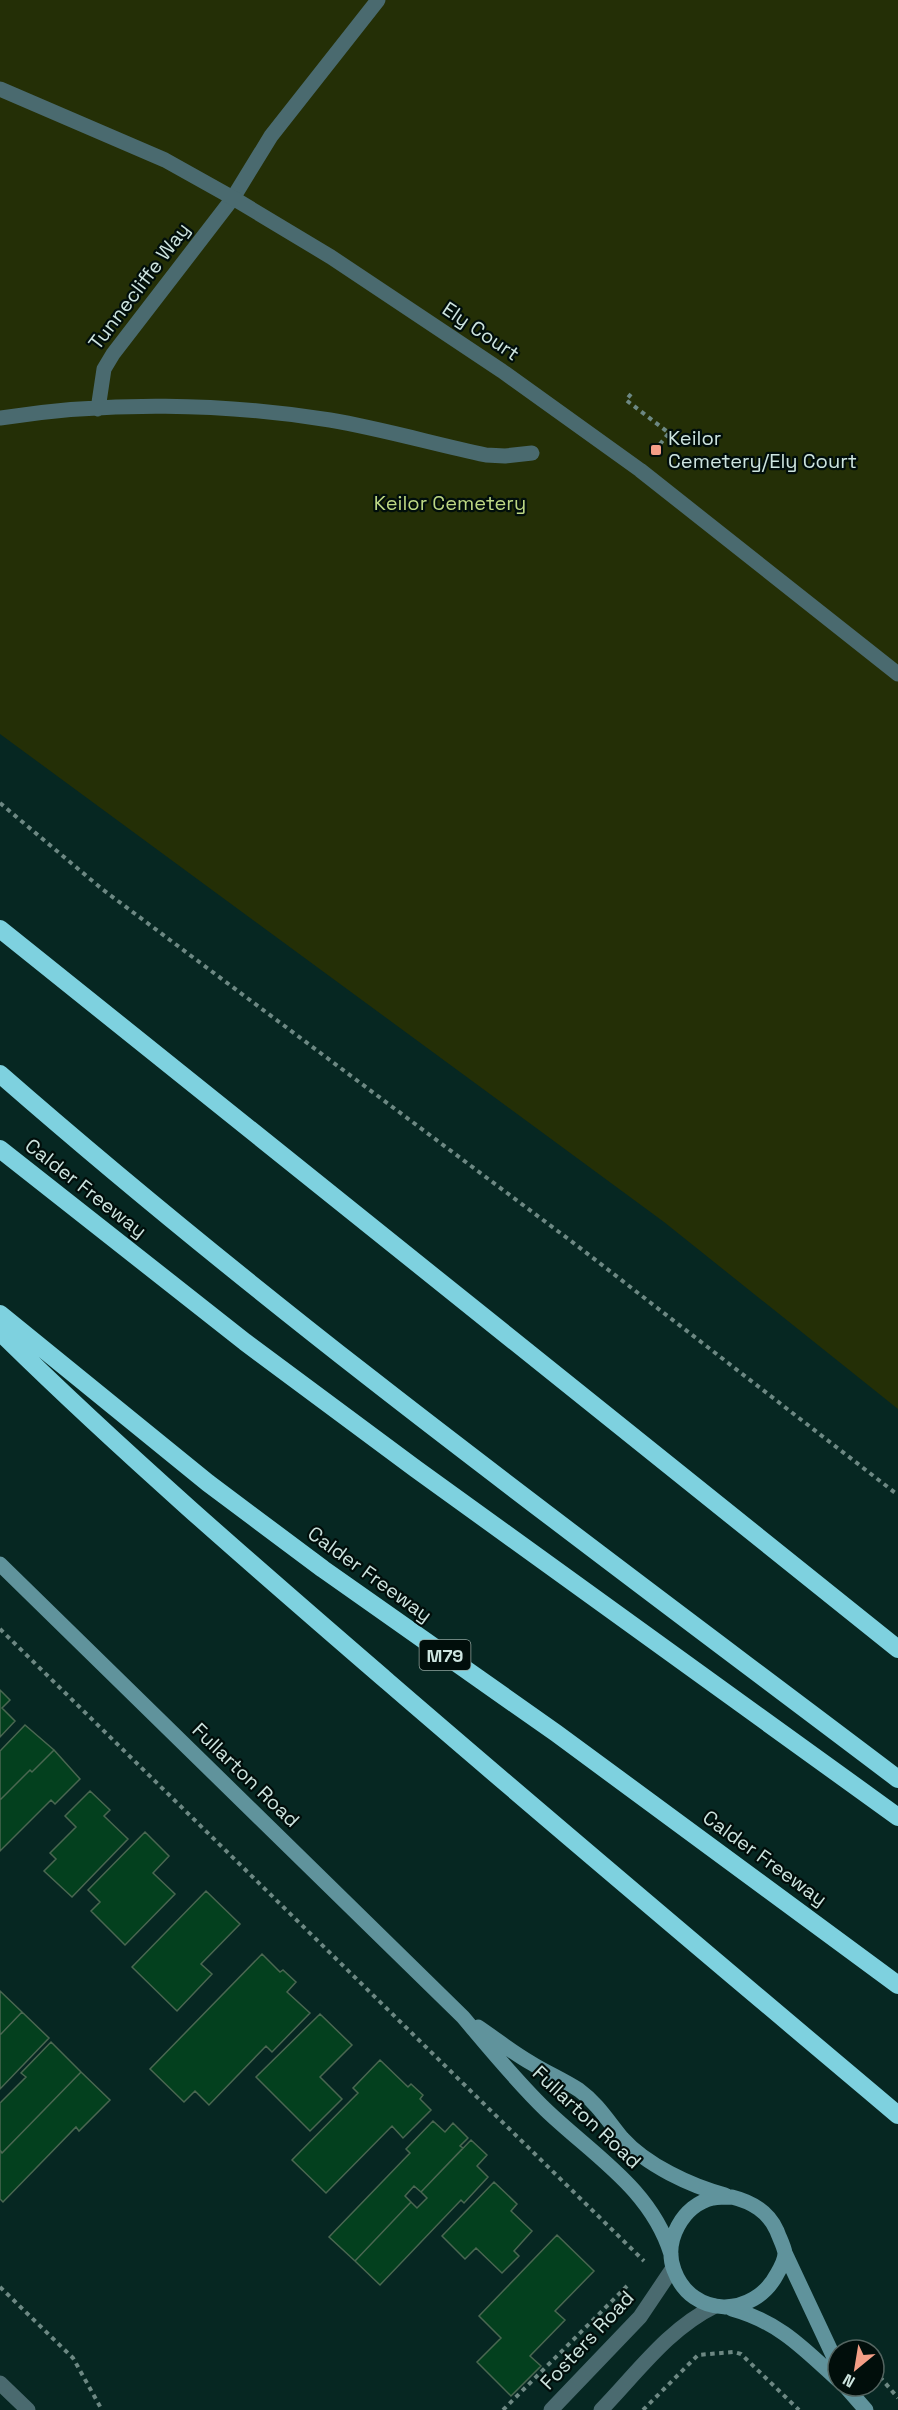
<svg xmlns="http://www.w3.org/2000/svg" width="898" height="2410" font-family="'Space Grotesk',sans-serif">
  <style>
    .green { fill: #242f06 }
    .building { fill: #03401e; stroke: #4a6751; stroke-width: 1.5 }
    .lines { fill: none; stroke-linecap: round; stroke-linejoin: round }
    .path { stroke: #6d8883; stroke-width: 4; stroke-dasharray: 4.5 4.5; stroke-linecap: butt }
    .service { stroke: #4a6a6f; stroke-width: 15 }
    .minor { stroke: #4a6a6f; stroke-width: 15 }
    .tertiary { stroke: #4a6a6f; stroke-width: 15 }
    .secondary { stroke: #60939c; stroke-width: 15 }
    .motorway { stroke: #7ed1df; stroke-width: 18 }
    .poi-dot { fill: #f49e86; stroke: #010e0b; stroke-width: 2 }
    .labels { text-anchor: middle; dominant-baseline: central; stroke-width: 4.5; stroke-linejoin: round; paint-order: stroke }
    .shield { fill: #010e0b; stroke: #90a49f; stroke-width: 1.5 }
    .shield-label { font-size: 18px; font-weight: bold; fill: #cde4df }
    .street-label { font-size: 20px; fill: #cde4df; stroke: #010e0b }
    .poi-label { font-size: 20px; fill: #cde4df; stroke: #010e0b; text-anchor: start }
    .park-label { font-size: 20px; fill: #bdd884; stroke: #010e0b }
  </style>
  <rect width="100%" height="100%" fill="#062722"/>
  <path class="green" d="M0,0H898V1409L664,1222L0,734Z"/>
  <path class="building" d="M0,1690L10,1700L2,1708L15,1721L0,1737Z
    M25,1725L54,1750L32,1772L30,1770L0,1800V1751Z
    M54,1750L80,1779L55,1804L51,1800L0,1851V1800L30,1770L32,1772Z
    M90,1791L110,1810L104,1816L128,1839L72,1897L44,1871L56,1859L50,1853L76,1827L65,1816Z
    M145,1832L169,1856L153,1873L175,1894L125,1945L91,1911L100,1902L88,1890Z
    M206,1891L240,1924L201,1964L212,1974L177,2011L132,1967Z
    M262,1954L280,1972L283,1970L296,1982L287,1992L310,2013L272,2052L266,2046L209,2105L195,2091L184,2102L150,2069Z
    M0,1991L22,2012L0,2035Z
    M22,2012L49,2038L0,2089V2035Z
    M320,2014L352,2045L320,2077L342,2099L310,2131L256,2077Z
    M51,2042L81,2072L2,2153L0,2150V2103L26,2077L21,2073Z
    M380,2060L408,2087L411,2084L423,2095L420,2099L431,2110L403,2138L392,2126L326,2193L292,2160L358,2093L353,2088Z
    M81,2072L110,2100L79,2131L76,2127L3,2202L0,2199V2150L2,2153Z
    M433,2121L445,2132L453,2123L468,2138L460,2146L463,2148L421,2192L414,2186L405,2196L411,2202L355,2261L329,2237L410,2153L406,2149Z
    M471,2140L487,2155L477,2166L488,2177L464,2203L461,2200L380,2285L355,2261L411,2202L417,2208L427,2198L421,2192Z
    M494,2182L517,2204L511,2211L532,2231L514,2251L519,2256L502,2273L476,2248L465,2259L442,2236Z
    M557,2235L594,2271L555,2311L565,2320L530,2356L541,2366L511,2396L477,2362L501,2338L479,2316Z"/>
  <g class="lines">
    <path class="path" d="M631,394L626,400L669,433L656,449
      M0,803L102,889L575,1244L898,1495
      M0,1629L644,2261
      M0,2287L73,2358L102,2410
      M874,2370L898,2398
      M503,2410L627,2286
      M643,2410L698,2355L734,2352L741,2354L799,2410"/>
    <path class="service" d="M98,409L104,369L113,354L233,198L271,136L378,0
      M0,418C108,401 223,403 330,420C383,429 434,444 486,455L505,456L532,453"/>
    <path class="minor" d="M0,89L165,160L233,198L331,257L502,371L640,470L898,674
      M0,2383L28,2410"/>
    <path class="tertiary" d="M551,2410L640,2317L673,2268
      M601,2410C637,2373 668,2329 715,2306"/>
    <path class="secondary" d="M0,1564L463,2017C490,2049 516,2081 546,2110C593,2155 651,2189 671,2254
      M478,2027C496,2039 513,2053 531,2063C547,2073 564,2080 579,2090C597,2103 608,2121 622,2138C646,2165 691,2186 725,2195
      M732,2197C752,2202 768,2211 777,2231C779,2237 784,2246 785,2253C785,2259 780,2269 777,2274C754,2318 692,2319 674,2270C663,2241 683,2205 713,2198C719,2197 726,2197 732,2197Z
      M785,2253L838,2366
      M732,2309C779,2322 803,2348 838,2380
      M845,2386L866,2410"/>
    <path class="motorway" d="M0,929L898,1649
      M0,1074C287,1325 594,1549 898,1779
      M0,1149L245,1342L416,1469L898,1817
      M0,1314L208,1483L323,1569L556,1733L898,1985
      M0,1332C124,1454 255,1567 387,1681C556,1827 727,1971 898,2115"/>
  </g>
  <rect class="poi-dot" x="650" y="444" width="12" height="12" rx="3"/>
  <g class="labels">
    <rect class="shield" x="419.5" y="1640" width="51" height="30" rx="4.5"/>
    <g class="shield-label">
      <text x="445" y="1655">M79</text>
    </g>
    <g class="street-label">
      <text transform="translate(139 286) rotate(-53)">Tunnecliffe Way</text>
      <text transform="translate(481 331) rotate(34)">Ely Court</text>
      <text transform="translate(86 1188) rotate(38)">Calder Freeway</text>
      <text transform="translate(370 1574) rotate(36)">Calder Freeway</text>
      <text transform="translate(246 1775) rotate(44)">Fullarton Road</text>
      <text transform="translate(765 1858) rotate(36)">Calder Freeway</text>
      <text transform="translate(587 2117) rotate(43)">Fullarton Road</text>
      <text transform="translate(587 2340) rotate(-47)">Fosters Road</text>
    </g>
    <g class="poi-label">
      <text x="668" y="438">Keilor<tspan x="668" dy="23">Cemetery/Ely Court</tspan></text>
    </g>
    <g class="park-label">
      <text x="450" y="503">Keilor Cemetery</text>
    </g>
  </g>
  <g transform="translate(856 2368) rotate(210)"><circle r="28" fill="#010e0b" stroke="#536460" stroke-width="1.5"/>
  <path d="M0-4.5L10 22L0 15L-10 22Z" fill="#f49e86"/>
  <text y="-9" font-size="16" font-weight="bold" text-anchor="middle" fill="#cde4df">N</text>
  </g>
</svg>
